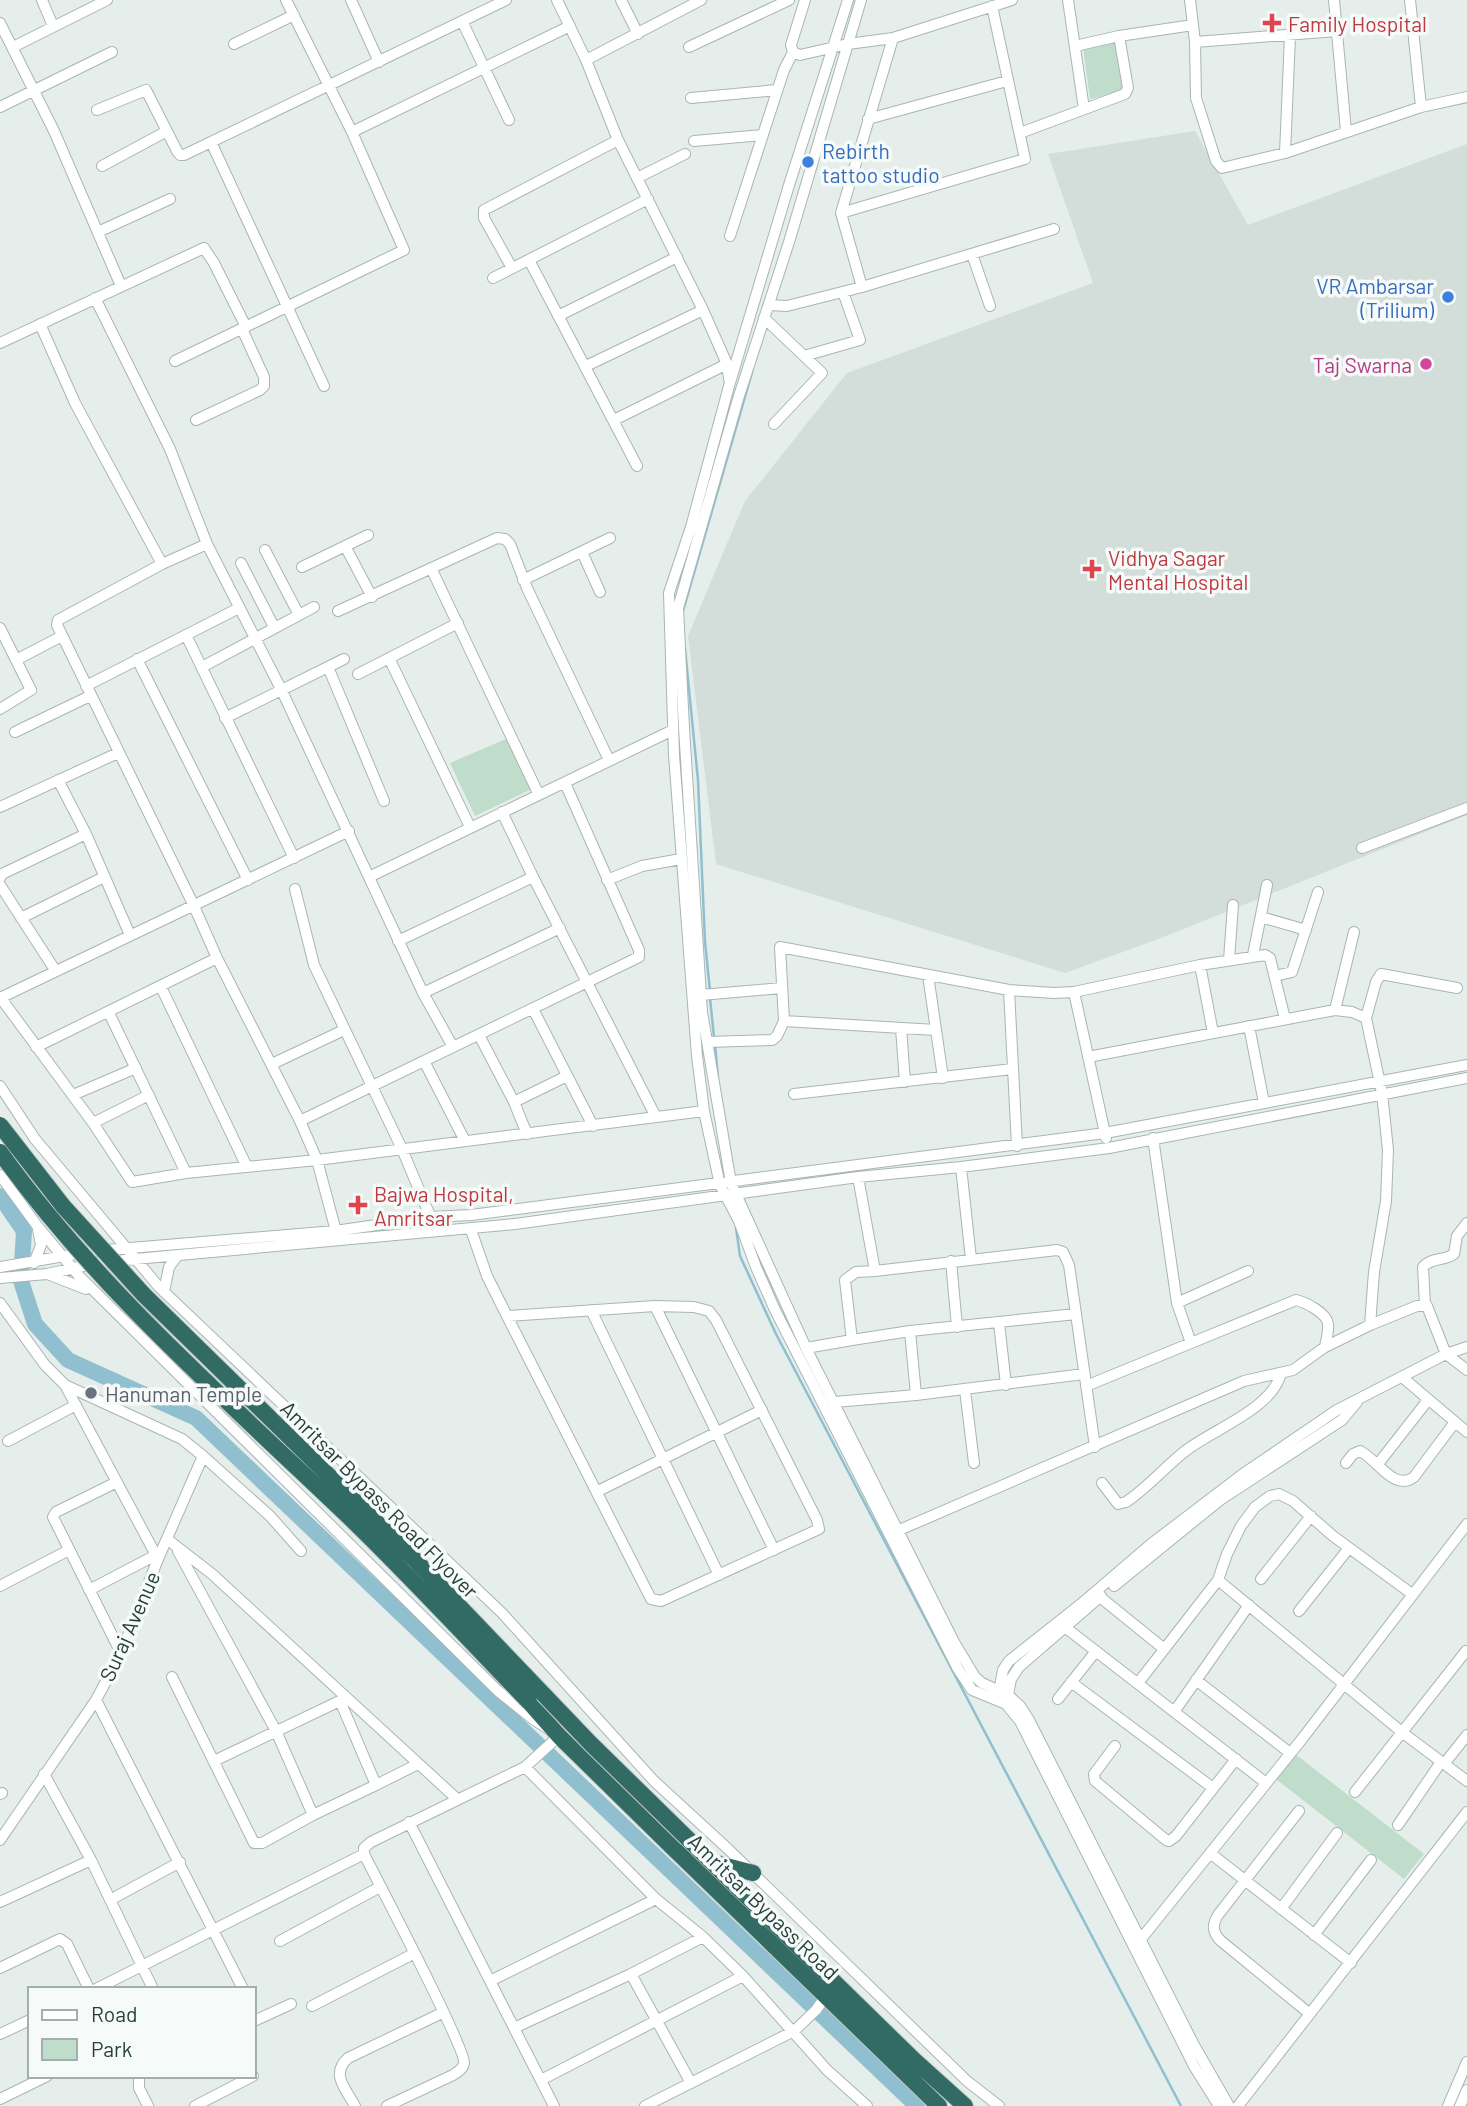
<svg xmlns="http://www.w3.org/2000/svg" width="1467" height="2106" font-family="Barlow,sans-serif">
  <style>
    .built { fill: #d3ddda }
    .green { fill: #bfddca }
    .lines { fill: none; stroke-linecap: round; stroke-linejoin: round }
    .stream { stroke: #90bfd0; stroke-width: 2.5 }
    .river { stroke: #90bfd0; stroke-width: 16 }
    .minor-casing { stroke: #a8b6b3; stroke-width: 12 }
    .highway-casing { stroke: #c2c9c8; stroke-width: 18 }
    .minor { stroke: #fff; stroke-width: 10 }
    .highway { stroke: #326a64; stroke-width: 16 }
    .highway-bridge-casing { stroke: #c2c9c8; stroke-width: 18; stroke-linecap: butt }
    .highway-bridge { stroke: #326a64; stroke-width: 16 }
    .health-dot { fill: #e0444e; stroke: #f6faf8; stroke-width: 2.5 }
    .shop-dot { fill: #3f7fe0; stroke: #f6faf8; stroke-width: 2.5 }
    .hotel-dot { fill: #d1479c; stroke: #f6faf8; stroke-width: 2.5 }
    .worship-dot { fill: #6b7280; stroke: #f6faf8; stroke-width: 2.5 }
    .labels { text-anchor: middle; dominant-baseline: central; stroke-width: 7; stroke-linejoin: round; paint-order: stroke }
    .health-label { font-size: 21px; fill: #be3a42; stroke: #f6faf8; text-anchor: start }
    .shop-label { font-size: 21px; fill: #366cbe; stroke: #f6faf8; text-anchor: start }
    .hotel-label { font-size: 21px; fill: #b23c85; stroke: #f6faf8; text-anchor: end }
    .worship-label { font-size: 21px; fill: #5b616d; stroke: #f6faf8; text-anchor: start }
    .street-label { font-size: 21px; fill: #253f3b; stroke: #f6faf8 }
  </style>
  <rect width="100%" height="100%" fill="#e5eeeb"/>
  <path class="built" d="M1195,131L1248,225L1467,144V815L1161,938L1065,973L716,864L688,636L745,501L847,373L1093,283L1048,154Z"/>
  <path class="green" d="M1117,43L1124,91L1090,99L1083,47Z
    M513,736L536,787L475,816L450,763Z
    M1295,1754L1424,1854L1404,1879L1276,1779Z"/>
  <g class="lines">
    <path class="stream" d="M683,611L753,369
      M685,649L698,780L705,942L710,991
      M710,998L714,1037
      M715,1043L718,1079
      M736,1228L740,1256L776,1334L1181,2106"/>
    <path class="river" d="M0,1196L24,1231L21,1281L35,1324L68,1360L196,1418L917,2106"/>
    <g class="minor-casing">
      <path id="minor" d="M42,0L53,26
        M351,0L379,62
        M557,0L586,60L618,140L703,310L727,364L729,379
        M621,0L638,34
        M805,0L791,45L793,52L800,55L848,44L893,38L1012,0
        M848,0L789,185L729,386L691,527L669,593L674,755L697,1056L704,1111L720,1185L739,1221L756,1267L775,1310L958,1669L972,1690L1006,1704L1020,1721L1194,2066L1219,2106
        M861,0L789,242L738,399L678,608L684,728L702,1012L731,1183L806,1348L954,1642L975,1677L982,1683L1008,1695L1020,1706L1029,1720L1194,2045L1229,2106
        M1068,0L1084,109
        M1190,0L1195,42L1196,98L1216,161L1222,168L1285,153L1421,107L1467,97
        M1334,0L1346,131
        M1410,0L1421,107
        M462,21L509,120
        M0,23L54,131L121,286
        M1195,42L1337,31
        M234,44L294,15
        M1075,46L1119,36L1193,25
        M13,47L107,0
        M689,47L789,0
        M586,60L701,0
        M691,98L777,90
        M0,107L112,52
        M97,110L146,90L177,151L180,155H184L506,0
        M868,119L1007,81
        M352,132L570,26
        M1020,133L1125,94L1128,88L1119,36
        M694,141L763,135
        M211,142L324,386
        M1285,153L1290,36
        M102,166L167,131
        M637,178L685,154
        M841,213L1025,159L992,6
        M98,232L170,199
        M730,236L784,70L793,52
        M972,254L990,306
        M529,260L637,466
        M512,268L484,218V210L618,140
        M493,278L648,199
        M862,287L841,213L893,38
        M95,298L170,449L207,544L282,691L423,993L453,1047
        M769,305L787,306L862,287L1054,229
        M558,316L677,257
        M764,318L822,373L774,424
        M40,324L75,403L162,564
        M0,343L204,248L214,263L246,327
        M804,356L860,340L843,292
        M175,361L404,250L352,132L286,0
        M586,366L703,310
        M196,420L260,390L264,386V377L242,329
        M614,420L727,364
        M207,544L162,564L58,620L57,625L193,904L217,958L300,1121L317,1160L337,1235
        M345,546L372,597
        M265,550L299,615
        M582,552L600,592
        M241,563L274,627
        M302,567L368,535
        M431,568L538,793
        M523,580L610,538
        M338,611L497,538L505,539L510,544L527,588L609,760
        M0,628L31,690L0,709
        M186,635L294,858
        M389,658L470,827
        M137,659L248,880
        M16,660L62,636
        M202,667L314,607
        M328,667L384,801
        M358,674L458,623
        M86,686L239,608
        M225,718L344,659
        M15,732L90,696
        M58,780L86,834L130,935
        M0,807L118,753
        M502,812L533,877L656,1117
        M1362,848L1467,808
        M369,877L673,730
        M0,878L2,874L86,834
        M607,880L642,866L681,859
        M0,885L55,970
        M295,889L314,965L402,1149L433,1223
        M1261,917L1306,930
        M21,918L104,877
        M398,941L533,877
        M1253,955L1267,885
        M1229,960L1233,905
        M1200,965L1213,1033
        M928,975L943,1078
        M1275,976L1292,972L1318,892
        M161,987L247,1167
        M1009,990L1017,1146
        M1074,992L1106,1138
        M423,993L560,928
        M701,995L782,988
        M0,997L93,1123L132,1182L186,1173L317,1160L704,1111
        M0,998L349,831
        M533,1009L593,1126
        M1335,1010L1354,932
        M109,1013L186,1173
        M1366,1018L1376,982L1381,974L1457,988
        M784,1021L936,1030
        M1249,1026L1264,1103
        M901,1028L905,1082
        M479,1035L514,1102L527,1134
        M707,1042L772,1040L777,1036L784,1021L780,947L1009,990L1054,993L1074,992L1200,965L1265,955L1270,958L1285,1019
        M36,1047L217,958
        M424,1061L465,1141
        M272,1064L344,1030
        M0,1086L35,1139L159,1287L502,1613L654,1781L728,1849L967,2081L999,2106
        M794,1094L1012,1069
        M73,1095L136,1068
        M514,1102L567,1076
        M300,1121L639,957V950L565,783
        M93,1123L149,1095
        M961,1167L971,1259
        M0,1175L38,1227L79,1276L498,1691L533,1719L559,1736L525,1767L371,1842L364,1848V1854C377,1880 466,2049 464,2063C463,2069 458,2072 453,2075L387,2106
        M858,1177L875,1271L1057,1250L1063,1252L1069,1265L1095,1447
        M471,1230L487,1276L507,1316L651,1599L661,1601L819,1529L817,1520L716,1320L709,1311L694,1307L655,1306L507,1316
        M951,1261L957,1327
        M34,1263L41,1245L38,1229
        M0,1267L94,1251L335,1231L432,1217L471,1215L1105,1133L1467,1065
        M50,1275L86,1289
        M0,1278L47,1274L103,1262L515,1224L858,1177L961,1167L1109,1148L1467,1078
        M164,1292L169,1267L178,1255
        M0,1303L45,1365L65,1385L158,1559L121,1653L96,1700L0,1840
        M1177,1303L1248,1271
        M1425,1305L1423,1267C1431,1257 1445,1261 1454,1254L1457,1236L1467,1223
        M655,1306L774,1550
        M591,1310L719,1575
        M999,1323L1006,1385
        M1370,1325L1417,1306H1427L1446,1354L1467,1370
        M852,1340L910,1331L1076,1314
        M1191,1343L1296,1300C1305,1302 1327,1313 1328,1324C1329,1331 1326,1340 1325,1347
        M806,1348L852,1340L845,1280L856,1272L875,1271
        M1402,1377L1467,1432
        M65,1385L182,1439L203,1456L158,1559
        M1086,1386L1191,1343L1177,1303L1153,1138
        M965,1390L974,1463
        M916,1395L1084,1374
        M835,1402L916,1395L910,1331
        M8,1441L76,1405
        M203,1456L270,1516L301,1551
        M1346,1463L1353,1454L1360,1451C1378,1460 1394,1492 1414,1477L1455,1422
        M1378,1464L1428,1400
        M117,1482L56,1512L53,1517L121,1653
        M1102,1483L1118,1504L1126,1502C1147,1488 1164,1468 1184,1452C1211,1430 1273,1409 1281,1373
        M598,1491L762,1410
        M897,1531L1244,1381L1293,1370L1325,1347L1370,1325L1374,1272L1386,1201L1388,1150L1382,1093L1366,1018L1352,1012L1335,1010L1088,1057
        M167,1539L212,1574L457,1799
        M178,1551L276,1731L313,1815
        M1261,1579L1311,1516
        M1218,1580L1403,1733L1467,1781
        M0,1586L69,1550
        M1114,1586L1220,1500L1342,1420L1357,1402
        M89,1590L156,1555
        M1100,1597L1163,1648
        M1299,1611L1349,1548
        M1066,1628L1266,1783
        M172,1677L254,1843H262L313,1815L376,1785
        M1196,1680L1290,1753
        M1071,1682L1213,1788
        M1138,1683L1218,1580L1227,1554L1241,1526L1255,1507L1270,1496L1279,1494L1293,1501L1333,1536L1412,1594
        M998,1697L1003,1670L1009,1661L1081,1604L1151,1544L1243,1474L1337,1410L1446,1354L1467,1347
        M1058,1699L1096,1651
        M96,1700L243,1989
        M1007,1700L1011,1679L1019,1667L1101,1596
        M340,1701L376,1785L418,1764
        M1174,1712L1249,1605
        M1115,1746L1094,1774L1095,1781L1166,1840L1169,1841L1176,1836L1236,1759
        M214,1761L346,1698
        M1444,1764L1467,1735
        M525,1767L656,1899L703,1937L743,1976L827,2070L867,2106
        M44,1774L91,1860L153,1989
        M1355,1792L1466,1651
        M0,1794L2,1793
        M1299,1811L1218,1915C1212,1925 1212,1932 1221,1941L1310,2014
        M409,1822L514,2028
        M1398,1825L1441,1762
        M1210,1853L1351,1963
        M110,1900L180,1862
        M0,1902L91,1860
        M1281,1909L1337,1833
        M1314,1935L1371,1860
        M280,1941L380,1887
        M1137,1944L1302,1739L1467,1524
        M0,1968L60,1939L67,1944L89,1989
        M631,1974L691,2083
        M490,1981L656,1899
        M96,1989L364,1854
        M312,2006L413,1954
        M254,2021L291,2004
        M0,2034L30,2020
        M139,2076V2088L148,2106
        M541,2080L743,1976
        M0,2099L47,2076
        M195,2106L253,2076
        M355,2106C346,2089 330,2074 348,2058L442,2013
        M554,2106L514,2028L631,1974L703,1937
        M645,2106L794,2031L816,2010L826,1996
        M1238,2106L1467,1812
        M1448,2106L1467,2062
        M1460,2106L1467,2090"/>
    </g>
    <g class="highway-casing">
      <path id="highway" d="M529,1702L559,1736L669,1844L939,2106
        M687,1838L914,2060L965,2106
        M715,1863L753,1873"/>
    </g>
    <use href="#minor" class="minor"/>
    <use href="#highway" class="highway"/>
    <g class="highway-bridge-casing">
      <path id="highway-bridge" d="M0,1125L63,1206L144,1295L414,1559L591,1744L687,1838
        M0,1152C97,1288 228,1401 348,1516C410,1576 469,1640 529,1702"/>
    </g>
    <use href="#highway-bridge" class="highway-bridge"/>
  </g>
  <g class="health-dot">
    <path d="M1268.5 12.5h7v7h7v7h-7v7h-7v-7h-7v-7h7z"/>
    <path d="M1088.5 558.5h7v7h7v7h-7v7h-7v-7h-7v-7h7z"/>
    <path d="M354.5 1194.5h7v7h7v7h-7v7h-7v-7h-7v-7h7z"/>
  </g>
  <g class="shop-dot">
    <circle cx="808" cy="162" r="7"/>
    <circle cx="1448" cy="297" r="7"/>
  </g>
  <circle class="hotel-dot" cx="1426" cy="364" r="7"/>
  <circle class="worship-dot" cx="91" cy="1393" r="7"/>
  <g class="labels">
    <g class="health-label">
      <text x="1288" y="23">Family Hospital</text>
      <text x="1108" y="557">Vidhya Sagar<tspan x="1108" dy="24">Mental Hospital</tspan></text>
      <text x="374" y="1193">Bajwa Hospital,<tspan x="374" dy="24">Amritsar</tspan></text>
    </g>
    <g class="shop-label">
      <text x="822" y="150">Rebirth<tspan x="822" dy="24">tattoo studio</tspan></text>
      <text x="1434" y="285" text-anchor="end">VR Ambarsar<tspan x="1434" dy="24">(Trilium)</tspan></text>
    </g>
    <g class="hotel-label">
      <text x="1412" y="364">Taj Swarna</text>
    </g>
    <g class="worship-label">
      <text x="105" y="1393">Hanuman Temple</text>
    </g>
    <g class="street-label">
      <text transform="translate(380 1499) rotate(45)">Amritsar Bypass Road Flyover</text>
      <text transform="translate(129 1626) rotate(-66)">Suraj Avenue</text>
      <text transform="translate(764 1906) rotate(44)">Amritsar Bypass Road</text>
    </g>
  </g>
  <rect x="28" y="1987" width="228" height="91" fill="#f6faf8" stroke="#a2afac" stroke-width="2"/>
  <rect x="42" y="2010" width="35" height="10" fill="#ffffff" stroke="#a2afac" stroke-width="2"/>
  <text x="91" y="2022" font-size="21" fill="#253f3b">Road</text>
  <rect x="42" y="2039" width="35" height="21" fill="#bfddca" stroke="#a2afac" stroke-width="2"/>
  <text x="91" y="2057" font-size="21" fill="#253f3b">Park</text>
</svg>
